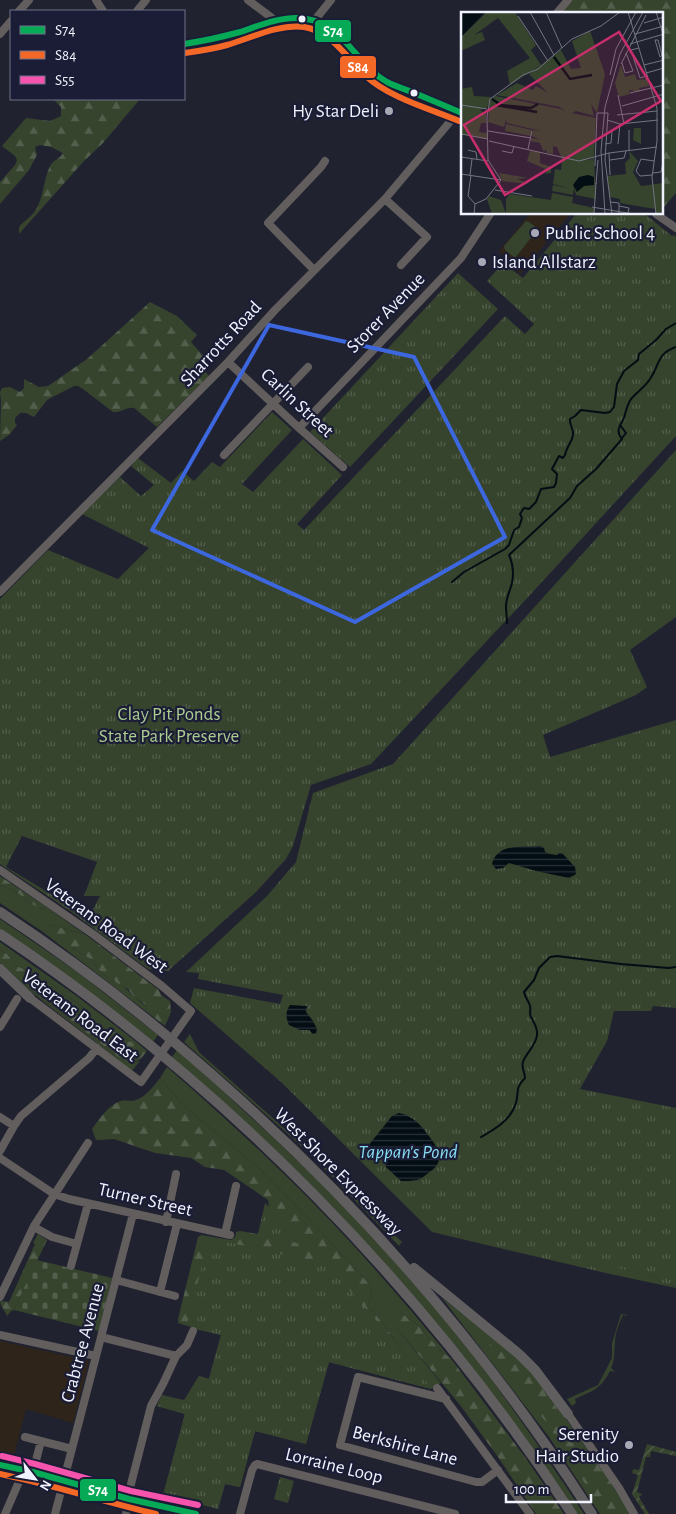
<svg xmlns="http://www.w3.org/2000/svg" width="676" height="1514" font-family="'Alegreya Sans',sans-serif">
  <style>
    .education { fill: #2e241a }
    .grass { fill: #36432d }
    .forest { fill: url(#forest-firs) }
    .cemetery { fill: url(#cemetery-stones) }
    .park { fill: url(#park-tufts); fill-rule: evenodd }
    .garden { fill: url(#garden-furrows) }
    .water { fill: url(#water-rules) }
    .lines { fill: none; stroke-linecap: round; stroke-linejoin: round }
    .stream { stroke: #030d14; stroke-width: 2 }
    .minor { stroke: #625e5d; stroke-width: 8 }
    .highway { stroke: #615e60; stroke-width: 10 }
    .bus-1-casing { stroke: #1b1d36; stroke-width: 10 }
    .bus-2-casing { stroke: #1b1d36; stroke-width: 10 }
    .bus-3-casing { stroke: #1b1d36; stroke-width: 10 }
    .bus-1 { stroke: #06aa56; stroke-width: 6 }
    .bus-2 { stroke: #f36827; stroke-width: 6 }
    .bus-3 { stroke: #f653ac; stroke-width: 6 }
    .marked { fill: none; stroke: #3d67de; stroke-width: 4; stroke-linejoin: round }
    .bus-dot { fill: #f0f2fd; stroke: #1b1d36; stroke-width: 2 }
    .poi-dot { fill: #a8a9b5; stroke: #1b1d36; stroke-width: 2 }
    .labels { text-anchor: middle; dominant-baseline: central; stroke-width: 4.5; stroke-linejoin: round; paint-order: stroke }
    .poi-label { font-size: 19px; fill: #f0f2fd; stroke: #1b1d36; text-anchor: end }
    .street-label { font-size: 19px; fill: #f0f2fd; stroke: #1b1d36 }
    .park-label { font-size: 19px; fill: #accc90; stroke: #1b1d36 }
    .water-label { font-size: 20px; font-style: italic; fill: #86dbf1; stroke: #1b1d36 }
    .inset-river { fill: none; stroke: #030d14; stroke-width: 2.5 }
    .inset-road { fill: none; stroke: #747582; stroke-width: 1 }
    .view { fill: #c72e6b; fill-opacity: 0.15; stroke: #c72e6b; stroke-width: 2.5 }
    .inset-edge { fill: none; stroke: #f0f2fd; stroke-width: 2.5 }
    .line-badge { stroke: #1b1d36; stroke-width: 2 }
    .badge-label { font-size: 14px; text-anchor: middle; font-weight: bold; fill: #fff }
  </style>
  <defs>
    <pattern id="forest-firs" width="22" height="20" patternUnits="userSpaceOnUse" patternTransform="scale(1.25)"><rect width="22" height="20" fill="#36432d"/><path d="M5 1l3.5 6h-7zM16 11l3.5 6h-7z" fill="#535f4c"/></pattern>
    <pattern id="cemetery-stones" width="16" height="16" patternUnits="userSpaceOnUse" patternTransform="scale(1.25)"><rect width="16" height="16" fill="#36432d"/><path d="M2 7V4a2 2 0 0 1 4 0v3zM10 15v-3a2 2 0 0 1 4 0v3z" fill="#535f4c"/></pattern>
    <pattern id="park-tufts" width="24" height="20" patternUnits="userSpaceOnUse" patternTransform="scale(1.25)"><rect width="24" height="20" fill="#36432d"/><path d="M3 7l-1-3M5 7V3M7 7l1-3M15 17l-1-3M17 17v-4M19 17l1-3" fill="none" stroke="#535f4c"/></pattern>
    <pattern id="garden-furrows" width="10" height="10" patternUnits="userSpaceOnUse" patternTransform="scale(1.25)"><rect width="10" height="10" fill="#36432d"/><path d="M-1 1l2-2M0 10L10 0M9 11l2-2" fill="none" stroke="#535f4c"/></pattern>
    <pattern id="water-rules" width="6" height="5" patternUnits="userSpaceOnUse" patternTransform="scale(1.25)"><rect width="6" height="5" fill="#030d14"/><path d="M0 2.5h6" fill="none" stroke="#283137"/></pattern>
  </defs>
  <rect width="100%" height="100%" fill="#212230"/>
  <path class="education" d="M530,214H570L520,274L499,251Z
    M0,1341L89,1361L73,1423L26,1409L14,1456L0,1452Z"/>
  <path class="grass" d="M526,221L529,222L538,229L515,258L505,250L504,246Z
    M0,885C6,888 13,890 19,894C27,900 33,906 43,909L45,906L86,935L59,927L49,925L72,948L92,960L101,972L111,981L114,980C124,986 130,993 139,1001C142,1004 146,1005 149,1008C151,1011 151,1012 152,1016L43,932L0,903Z
    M0,919L76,971L158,1035L153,1042L78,984L0,929Z
    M0,942L78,997L134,1040L130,1042L93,1019L84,1008L61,992L46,979L17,966L7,954L0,950Z
    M0,963L37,995L124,1061L136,1062L140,1061L132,1071C88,1035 42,1003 0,965Z
    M190,1034L199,1052L312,1153L370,1212L402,1242L399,1246L308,1152L184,1042Z
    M177,1050C200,1069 222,1090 244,1111C320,1180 394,1254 458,1335C503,1393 544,1453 584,1514H576L432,1318L172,1057Z
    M167,1067C207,1102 246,1137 284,1174C344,1232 399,1295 452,1360L439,1349L420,1327L400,1312L395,1326L441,1383L431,1389L374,1312L367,1307L372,1295L370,1285L309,1219L260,1169L182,1104L160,1078Z
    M612,1266L656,1277L660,1282L676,1286V1288L610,1274Z
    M442,1298L519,1358L556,1405L609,1480L630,1514H600L549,1437Z
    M621,1314L627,1315V1316L623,1315C619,1324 615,1333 615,1343C614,1352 615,1360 611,1368L615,1372L610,1371C600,1390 594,1390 575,1399L576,1403L572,1406L567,1399L598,1385L612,1358V1343Z"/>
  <path class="forest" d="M572,0H676V193L663,208L662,14H559Z
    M53,99H140L103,143L83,162L19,234V227C24,221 31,217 35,211C44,198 43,180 50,166C53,160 60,159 63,153L51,147L40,145L35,147L37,155L29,170L0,204V182L15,165L17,160L15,156L2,146L26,118L50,121L61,116V107Z
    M150,302L177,316L197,335L191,342L206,359V363L202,368L209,376L157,427L134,408C127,406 121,413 113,412L83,389L78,386H74L47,400L34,417L26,413H20L15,418V423L17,425L9,435L0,441L1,401L0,392L2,388L10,387L20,392L24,388V379L39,387L48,386L87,359Z
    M0,876L45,906L48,909C35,909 28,901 19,894C13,890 6,888 0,885Z
    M49,925L59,927L86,935L159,990L161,995L170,1001L171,1012L165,1026L152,1016L147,1006L134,997L128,989L120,986L114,980L111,981L101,972L92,960L72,948L47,930L45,928L46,926Z
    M0,950L7,954L17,966L46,979L61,992L84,1008L94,1019L130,1042L134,1040L147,1051C139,1061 138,1064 124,1061L37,995L0,963Z
    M160,1078L182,1104L260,1169L309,1219L370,1285L372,1295L367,1307L374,1312L431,1389L329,1362L306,1444L255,1431L240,1487L225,1484L218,1509L197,1493L163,1495L185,1414L157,1406L162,1395L184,1401L199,1376L209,1379L221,1335L200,1330L178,1323V1319L198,1237L201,1235L231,1240L235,1237L236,1232L240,1231L257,1234C269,1225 270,1214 268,1200L224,1170L205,1167L191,1158L155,1153L114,1139L96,1140L92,1129C99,1120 109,1104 121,1101C124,1100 129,1101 133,1101C145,1098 153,1087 160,1078Z
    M38,1234L47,1240L14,1310L11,1311L7,1316L0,1303L1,1301L9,1302L35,1244L33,1243Z
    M397,1311L400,1312L420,1327L439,1349L452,1360L525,1457L564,1514H536L498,1457L460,1405L395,1326L394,1314Z
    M489,1344L527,1367L609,1480L630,1514H604L549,1426L499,1360Z"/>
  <path class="cemetery" d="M37,1260L112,1278L99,1331L14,1310Z"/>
  <path class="park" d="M576,214H645L672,236L674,235L676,237V436L530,595L371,764L311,785L293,846L286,859L256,892L168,971L148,969L73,913L0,864V599L48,550L118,579L149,548L82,514L120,477L141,496L154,485L131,466L138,458L171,483L182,471L194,481L212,462L220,467L272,412L292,430L242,484L253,492L303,439L342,475L297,524L304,530L505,316L525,334L534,324L487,281L503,263L523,278ZM22,836L97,862L84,896H100L89,917L6,867Z
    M458,273L498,309L350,467L310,432Z
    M676,450V617L630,650L647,687L636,695L543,735L550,757L676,720V1008L653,1006L651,1011H614L607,1041L580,1089L676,1108V1286L660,1282L656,1277L613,1267L610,1274L432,1232L281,1082L190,1003L194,988L280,1004L283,995L198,979L199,973L186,972L267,896L296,862L313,793L393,764Z
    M265,1203L268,1206L305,1245L258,1234Z
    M209,1238L326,1264L393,1339L421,1374L431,1389L329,1362L306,1444L255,1431L240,1487L225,1484L218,1509L163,1495L185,1414L157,1406L162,1395L184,1400L199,1376L209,1379L221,1335L200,1330L187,1324Z
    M280,1477L294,1481L288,1503L274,1499Z"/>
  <path class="garden" d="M647,1444L676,1452V1456L651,1451L650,1457H646L637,1492L642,1494L639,1497L649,1514H645L632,1494L638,1475L632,1473L633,1469L639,1470Z"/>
  <path class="water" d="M540,846L544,848L545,852L550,854L557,855L559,853H562L575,867L576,874L569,878L536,871L509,863L503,868L496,869L492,864C498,842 523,848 540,846Z
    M290,1005L307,1006L306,1012L313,1021L317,1029L316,1033L313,1034L309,1030H300L289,1025C286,1018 285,1012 290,1005Z
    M399,1113C413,1116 420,1124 429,1136C440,1151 446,1162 427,1174C424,1176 421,1179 417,1180C412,1181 406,1181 401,1181L386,1167L384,1160L370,1151L368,1146L392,1116Z"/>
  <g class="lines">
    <path class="stream" d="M620,425L626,433L622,438
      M452,582L464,572L505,549L509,545L514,530L519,527L522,518L520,514L524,508L529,509L536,502L541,489L554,487L556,483L557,474L552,469L559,456L563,458L565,455C566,448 572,442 573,435C574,429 569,425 570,419L575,416L581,410L605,413L610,412L614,407L617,384L624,371L638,360L639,354L656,340L666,329L676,323
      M507,623C507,617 506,612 506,606C506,598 510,591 512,583C514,573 513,564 509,555L570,498L577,486L596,469L622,439C615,431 620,426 624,418C626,411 627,405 631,399C637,392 645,387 650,379C660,365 656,354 676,347
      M481,1137C495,1129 511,1120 516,1103C519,1091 515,1088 525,1078C525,1073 521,1067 523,1062C525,1054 536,1046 537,1035C538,1028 534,1023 531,1017C529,1014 531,1010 530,1006C529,1001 525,998 524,992L534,980L539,968L550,957L557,956L621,964L668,968L676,967"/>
    <path class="minor" d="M96,0L103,11
      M248,0L276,21
      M19,11L29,0
      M137,11L146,0
      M556,14L568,0
      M314,21L331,0
      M0,34L11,21
      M184,44C199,42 214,40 229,35C262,26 300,5 331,29C352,45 366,68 387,82L462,113
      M385,199L427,237L401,265
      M656,214L676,228
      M314,270L268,223L321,167L325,161
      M228,362L299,428L343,467
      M299,428L461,258L490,214
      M224,455L308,367
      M0,592L228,362L275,310L385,199L459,111
      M0,870L93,934L162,986L191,1011L141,1082L26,995
      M0,1027L17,999
      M0,1117L14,1126
      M0,1151L14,1126L21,1116L89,1058L97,1048
      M0,1158L54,1194L69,1199L230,1235
      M166,1222L176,1174
      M34,1227L52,1237L77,1244
      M225,1234L236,1186
      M71,1266L88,1204
      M116,1280L175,1296
      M160,1292L177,1224
      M0,1297L34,1226L88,1143
      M0,1335L96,1356
      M101,1337L176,1356
      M437,1388L530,1514
      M446,1399L358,1377L340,1445L476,1482H482L498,1470
      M568,1414L619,1488L634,1514
      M25,1437L72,1449
      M0,1465L33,1472L129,1499L196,1514
      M33,1472L41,1441
      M5,1514L24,1470
      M55,1514L133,1214
      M126,1514L129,1499L131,1484L151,1406L163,1384L176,1356L187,1345L193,1331
      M240,1514L252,1470L255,1465L257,1464L455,1514"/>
    <path class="highway" d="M0,912C84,967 162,1029 236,1096C374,1220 492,1358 592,1514
      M0,934C226,1085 423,1287 572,1514
      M0,969L30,998
      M414,1268L519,1354L535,1370L568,1414"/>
    <g class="bus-1-casing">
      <path id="bus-1" d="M184,44C203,41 222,37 240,32C258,26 277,18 296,18C343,18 353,63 387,82C395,86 404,89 412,92C429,99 445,106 462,113
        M0,1465L33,1472L129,1499L196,1514"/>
    </g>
    <g class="bus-2-casing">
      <path id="bus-2" d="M185,53C199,51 213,49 227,45C251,38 278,24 304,27C331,31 348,59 366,76C388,97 430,109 459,121
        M0,1474C53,1485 104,1502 156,1514"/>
    </g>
    <g class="bus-3-casing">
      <path id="bus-3" d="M2,1456L35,1464L131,1491L198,1505"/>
    </g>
    <use href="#bus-1" class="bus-1"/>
    <use href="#bus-2" class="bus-2"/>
    <use href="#bus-3" class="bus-3"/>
  </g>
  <path class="marked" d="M269,325L414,357L505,537L355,622L152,530Z"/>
  <g class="bus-dot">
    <circle cx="302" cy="19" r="4.5"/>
    <circle cx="414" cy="93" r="4.5"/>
  </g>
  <g class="poi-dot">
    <circle cx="389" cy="111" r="5"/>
    <circle cx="535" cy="233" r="5"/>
    <circle cx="482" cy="262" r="5"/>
    <circle cx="629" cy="1445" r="5"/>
  </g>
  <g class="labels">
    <g class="poi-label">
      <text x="379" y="111">Hy Star Deli</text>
      <text x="545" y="233" text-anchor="start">Public School 4</text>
      <text x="492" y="262" text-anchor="start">Island Allstarz</text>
      <text x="619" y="1434">Serenity<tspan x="619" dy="22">Hair Studio</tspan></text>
    </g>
    <g class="street-label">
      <text transform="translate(386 313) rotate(-46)">Storer Avenue</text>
      <text transform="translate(221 344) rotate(-47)">Sharrotts Road</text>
      <text transform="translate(297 403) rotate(43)">Carlin Street</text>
      <text transform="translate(106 926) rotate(36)">Veterans Road West</text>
      <text transform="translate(80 1016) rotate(37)">Veterans Road East</text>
      <text transform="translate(338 1172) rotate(45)">West Shore Expressway</text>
      <text transform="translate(145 1200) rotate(13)">Turner Street</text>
      <text transform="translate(83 1343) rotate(-75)">Crabtree Avenue</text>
      <text transform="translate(405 1446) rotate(15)">Berkshire Lane</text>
      <text transform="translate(334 1466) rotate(14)">Lorraine Loop</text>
    </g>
    <g class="park-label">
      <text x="169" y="714">Clay Pit Ponds<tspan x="169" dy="22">State Park Preserve</tspan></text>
    </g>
    <g class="water-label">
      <text x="408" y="1152">Tappan's Pond</text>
    </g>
  </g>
  <g transform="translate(461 12)">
    <rect width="202" height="202" fill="#212230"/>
    <path d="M28,184L40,188L45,202H31L26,187Z" fill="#36432d"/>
    <path d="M54,0L75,33L70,38L80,53L49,73L46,59L69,46L37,6L13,23L21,20L24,28L0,39V25L25,1ZM11,75L13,84L30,85L26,96L19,98L25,102V111H20L18,120L26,121L27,127L0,122V77ZM173,116H180V132L172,128ZM69,139L79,140V151L90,155V161L84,162L87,158L66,149ZM38,161L67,166L56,167L68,172L41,169Z" fill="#36432d"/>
    <path d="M129,19L144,62L136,101L130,92L133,104L115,99L111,101L135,106L133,144L124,149L133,146L135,187L115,183L113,176L112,183L91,179L92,173L108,176L92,172L94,157L100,158L101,147L96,135L92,134V142L86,141L85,137L83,140L79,131L70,129V126L79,128L71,124L72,118L80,119L46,111L45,108L43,115L27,110L29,88L34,84L100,97L106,102L99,95L36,83L56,71L72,78L75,74L87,81L68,62L100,38L110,57L120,56L111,29ZM160,53L164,65L174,62L176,68L186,67L188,74L178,76L179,80L168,78L169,82L158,85L154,71ZM45,112L71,118L70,124L44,119ZM168,139L177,149L172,160L180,174L202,171V202H195L194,197L159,191V187L149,185L146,164L165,162L164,151L169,146ZM91,181L112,185L111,191L133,196V202H45V187L49,182L90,188Z" fill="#36432d"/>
    <path d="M0,0H24L0,25ZM127,163L133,165V173L123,174L116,180L112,173L118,165Z" fill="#030d14"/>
    <path class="inset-river" d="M93,45L109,67L131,63M31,87L40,93L70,96L77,92M35,93L76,100"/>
    <path class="inset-road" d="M69,0L93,43M85,0L101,36M167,0L196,96V129L191,165L195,202M195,0L203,25M57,4L87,49M183,11L203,5M174,22L203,14M194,28H197L201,43L199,45M194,28L199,45M169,32L203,22M178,36L170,38L179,66L186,64M155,37L175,0M161,51L164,61L172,59L165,41M160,52L185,3M183,53L203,48M185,61L203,56M149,63L155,37M169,81L203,73M157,83L163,112M0,93L26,97M161,94L203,82M156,103L196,99M146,108L159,112L197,108M27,119L70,126M0,122L27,127M28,129L118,149L148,141L196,135M144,132L150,131L151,119M157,132L159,112M67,137L71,119M7,138L15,140L16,147M168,138V118M41,139L51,141L53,134M148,141L149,163M0,145L27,149M149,148L163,146L165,139M134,154L136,101H147L144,148L151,202M191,161L200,160L203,145M0,162L40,168M9,163L11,147M10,163L7,184L14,192M191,163L179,164L175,159L180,147L193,149M135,172L137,148M34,178L71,184M149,190L158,191V202M158,194L168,196L167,201M131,195L172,202M13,202L14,192L25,187L40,168L27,148L26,105L29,87L62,63L77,57L111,27L140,14L159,0M133,202L135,171M144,202L140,139L144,95L159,42L182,0"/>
    <path class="view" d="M158,20L200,89L44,183L3,113Z"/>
    <rect width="202" height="202" class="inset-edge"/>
  </g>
  <g class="line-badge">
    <rect x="314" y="19" width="38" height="24" rx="5" fill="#06aa56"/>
    <rect x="339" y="55" width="38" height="24" rx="5" fill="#f36827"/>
    <rect x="79" y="1478" width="38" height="24" rx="5" fill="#06aa56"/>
  </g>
  <g class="badge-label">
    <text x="333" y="36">S74</text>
    <text x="358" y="72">S84</text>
    <text x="98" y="1495">S74</text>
  </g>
  <rect x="10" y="10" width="175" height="90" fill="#1b1d36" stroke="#707286"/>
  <rect x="20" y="26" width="25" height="8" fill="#06aa56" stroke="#707286"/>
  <text x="55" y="35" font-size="15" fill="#f0f2fd">S74</text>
  <rect x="20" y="51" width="25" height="8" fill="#f36827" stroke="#707286"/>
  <text x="55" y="60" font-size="15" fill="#f0f2fd">S84</text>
  <rect x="20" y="76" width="25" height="8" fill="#f653ac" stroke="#707286"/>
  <text x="55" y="85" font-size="15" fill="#f0f2fd">S55</text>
  <g transform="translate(35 1479) rotate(121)" stroke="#1b1d36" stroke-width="4" paint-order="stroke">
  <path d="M0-4L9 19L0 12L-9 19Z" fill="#f0f2fd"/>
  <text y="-8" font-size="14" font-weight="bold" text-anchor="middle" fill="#f0f2fd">N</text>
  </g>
  <path d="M506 1494v8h85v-8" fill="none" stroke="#f0f2fd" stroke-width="2.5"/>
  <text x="514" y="1494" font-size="15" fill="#f0f2fd" stroke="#1b1d36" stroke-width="4" paint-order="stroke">100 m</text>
</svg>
